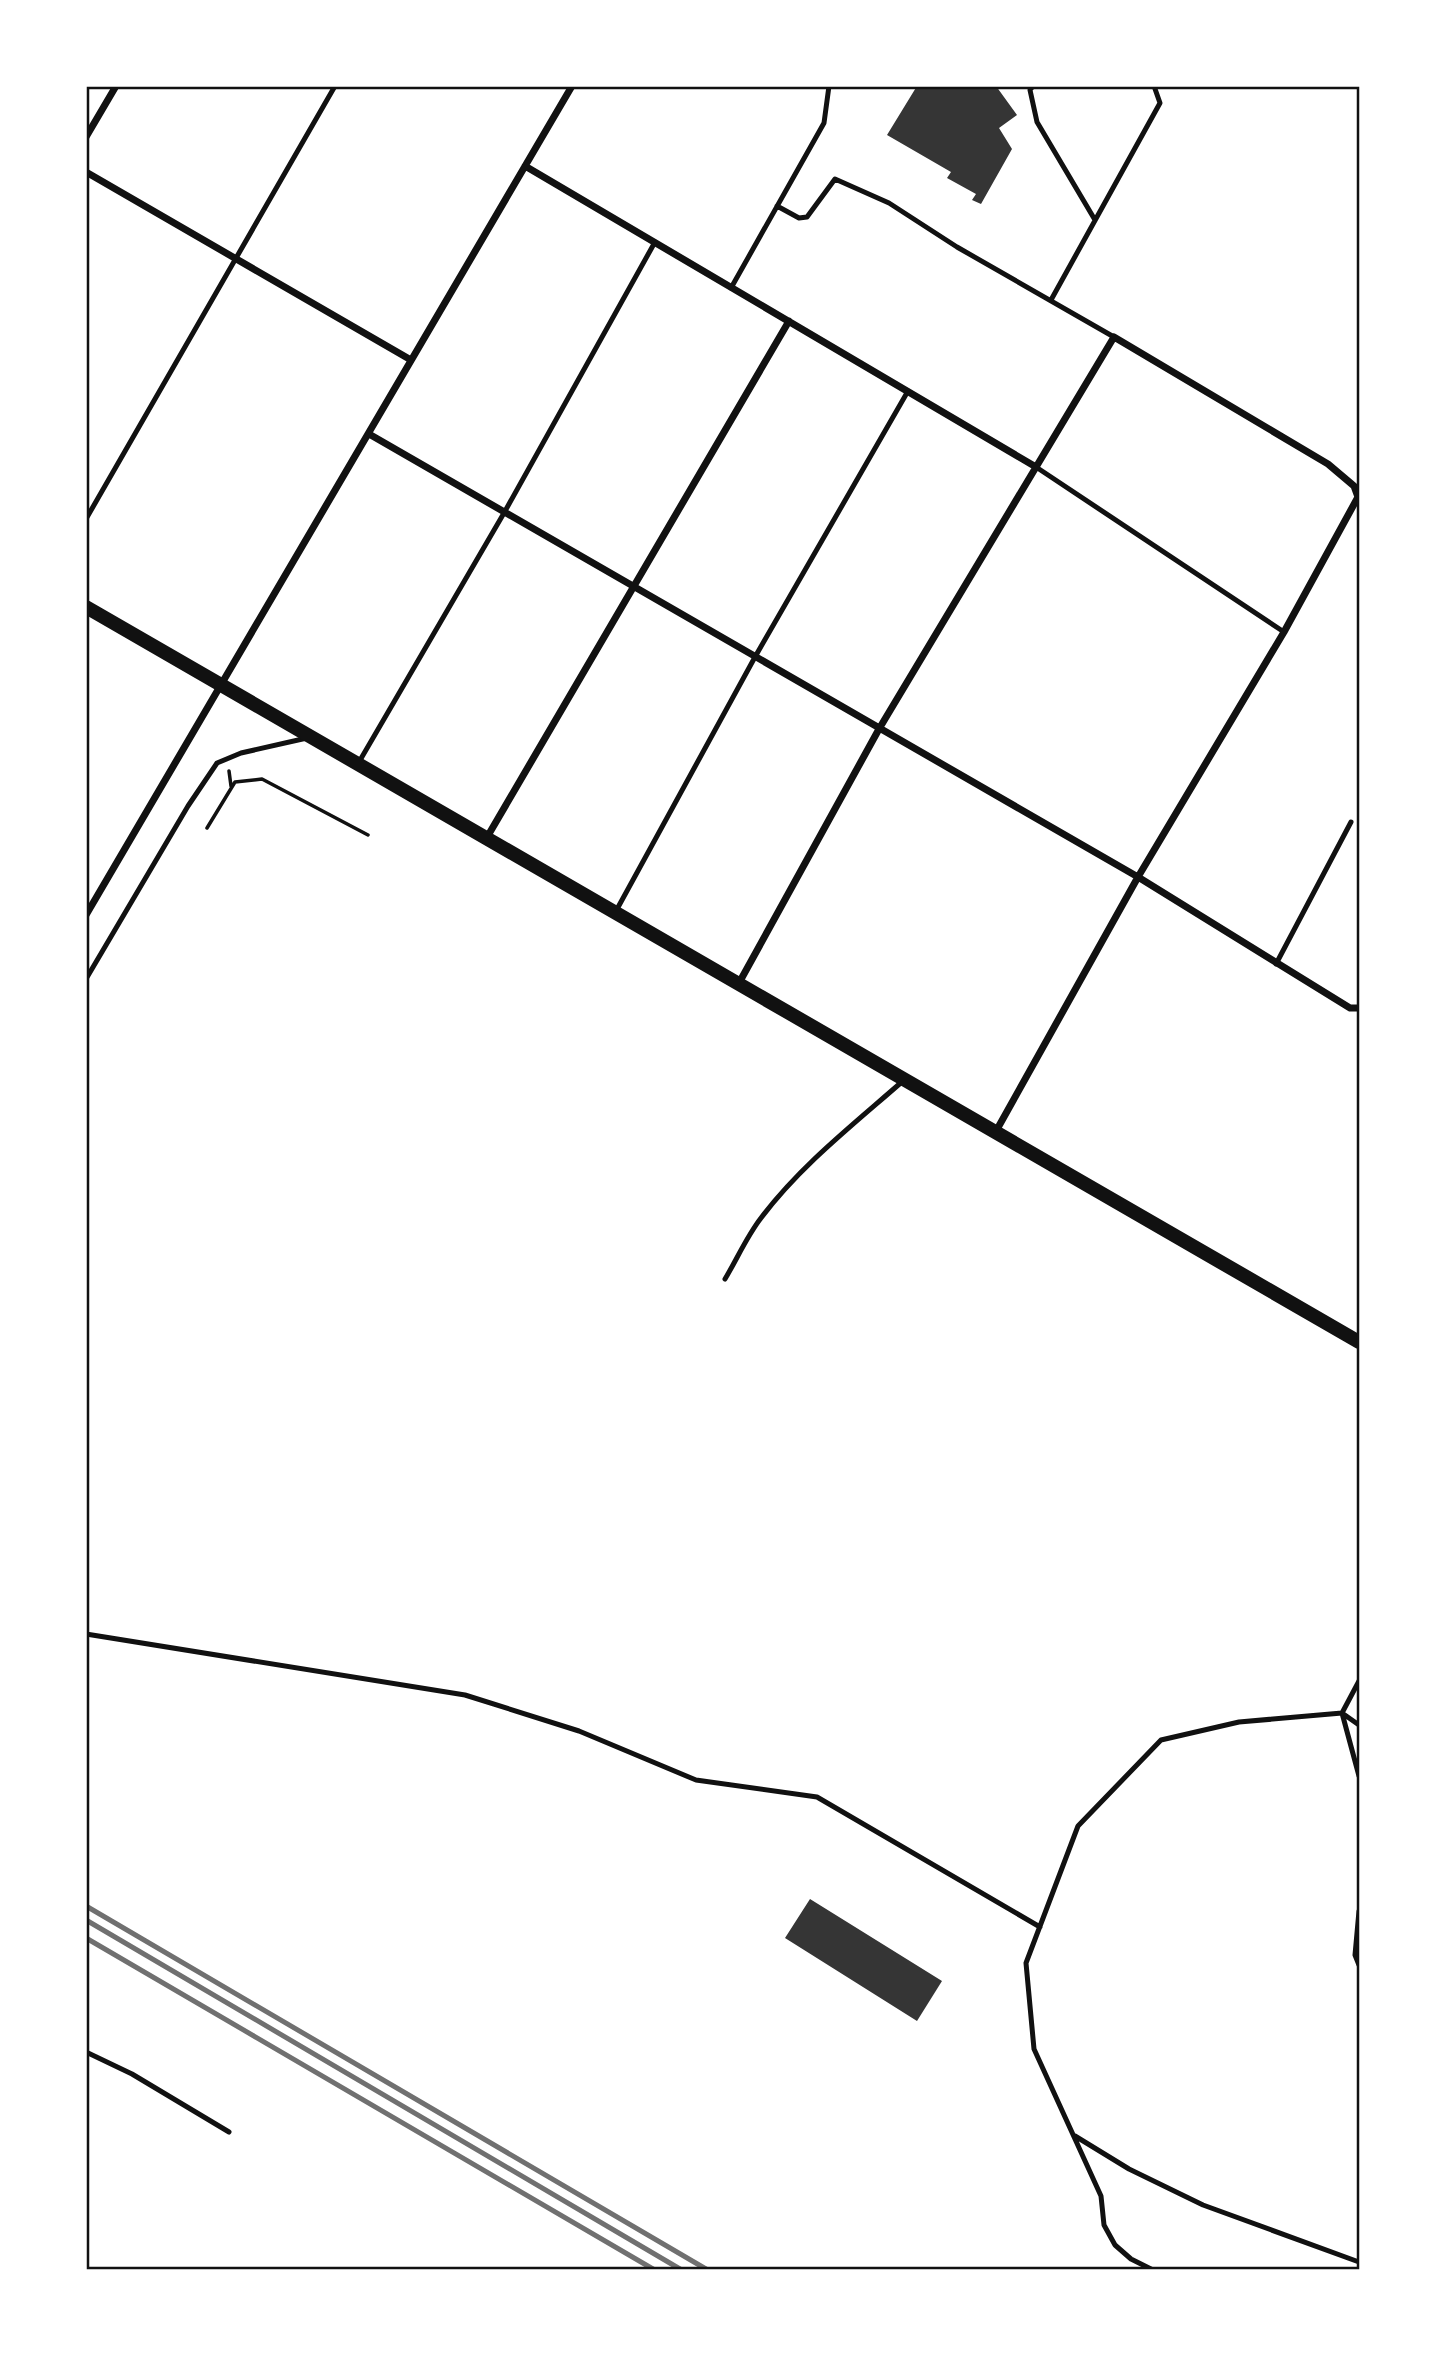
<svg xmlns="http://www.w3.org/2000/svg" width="1445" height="2355" font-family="'Source Sans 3',sans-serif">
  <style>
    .building { fill: #353535 }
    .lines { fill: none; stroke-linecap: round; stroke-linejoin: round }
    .path { stroke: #111; stroke-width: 3.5 }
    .service { stroke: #111; stroke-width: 5 }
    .minor { stroke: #111; stroke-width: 7 }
    .secondary { stroke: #111; stroke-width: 14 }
    .rail { stroke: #707070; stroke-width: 5 }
    .neatline { fill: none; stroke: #111; stroke-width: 2.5 }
  </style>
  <rect width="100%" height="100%" fill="#fff"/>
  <path class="building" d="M917,86H996L1017,115L999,128L1012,149L981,204L972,200L976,194L947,178L951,172L887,135Z
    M810,1899L942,1981L917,2021L785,1938Z"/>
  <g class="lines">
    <path class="path" d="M229,771L231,786
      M207,828L235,782L262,779L368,835"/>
    <path class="service" d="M1033,86L1030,90L1037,122L1095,220
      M777,206L799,218L807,217L835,179L889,203L957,247L1114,337
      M731,288L824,123L829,86
      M1051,300L1160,103L1154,86
      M1036,467L1284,632
      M86,519L335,86
      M359,762L504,513L655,242
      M616,911L755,657L908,391
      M1276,964L1351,822
      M86,979L188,806L217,763L241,753L307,738
      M725,1279C737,1259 747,1236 761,1218C801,1165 854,1124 904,1080
      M86,1634L465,1695L579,1731L696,1780L817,1797L1040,1927
      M1342,1713L1359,1776
      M1342,1713L1359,1681
      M1342,1713L1359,1725
      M1359,1911L1355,1955L1359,1965
      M86,2052L132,2074L229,2132
      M1075,2136L1129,2169L1203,2205L1359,2262
      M1151,2269L1131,2259L1115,2245L1104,2225L1101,2196L1034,2049L1026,1963L1078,1826L1161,1740L1239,1722L1342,1713"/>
    <path class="minor" d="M86,137L116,86
      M525,166L1036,467
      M86,172L411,360
      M369,434L1138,877L1350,1008H1359
      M486,839L789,321
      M86,915L572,86
      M739,983L879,729L1114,337L1328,464L1354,486L1358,497L1284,632L1138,877L995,1133"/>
    <path class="secondary" d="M86,607L1359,1342"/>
    <path class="rail" d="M86,1906L706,2269
      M86,1920L680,2269
      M86,1938L653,2269"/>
  </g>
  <rect width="1445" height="2355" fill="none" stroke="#ffffff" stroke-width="175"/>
  <rect x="88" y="88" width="1270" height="2180" class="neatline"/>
</svg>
